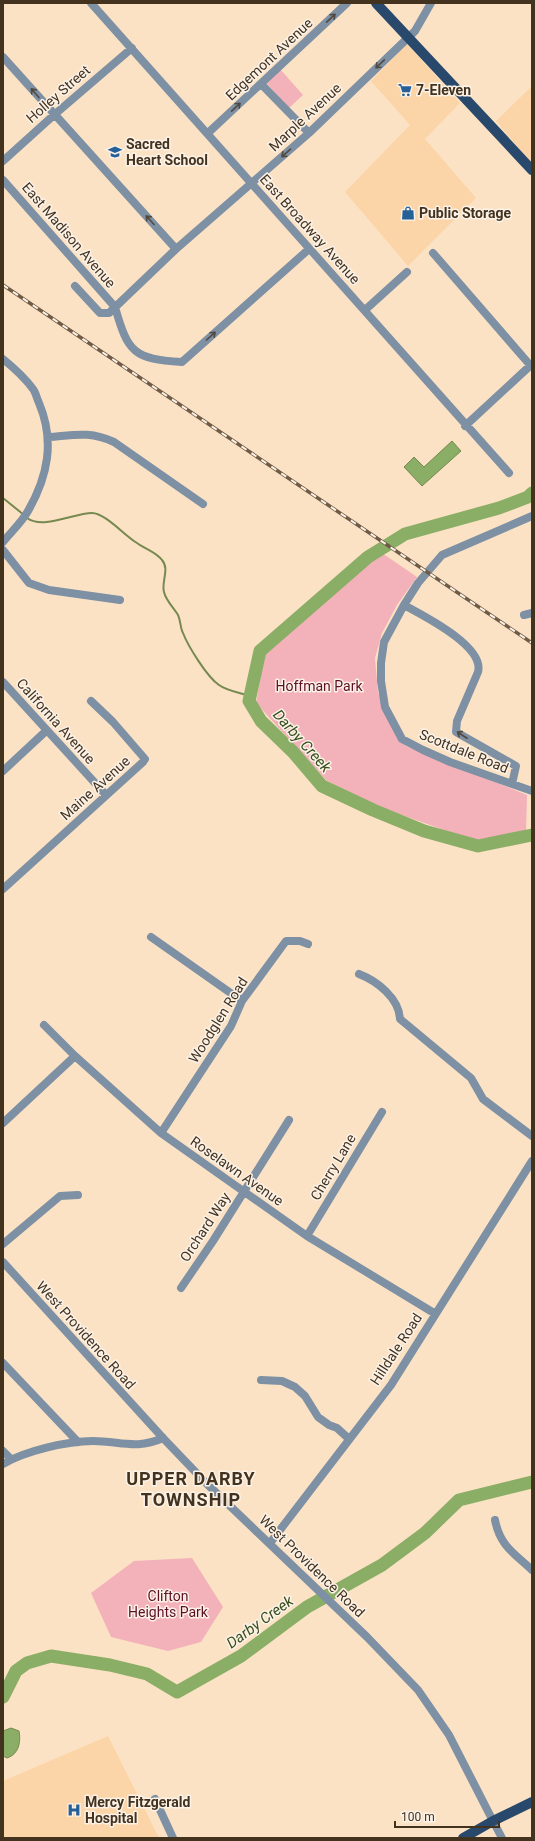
<svg xmlns="http://www.w3.org/2000/svg" width="535" height="1841" font-family="Roboto,sans-serif">
  <style>
    .built { fill: #fbd4a7 }
    .green { fill: #f3b1ba }
    .water { fill: #8aae66; stroke: #758950 }
    .lines { fill: none; stroke-linecap: round; stroke-linejoin: round }
    .stream { stroke: #758950; stroke-width: 2 }
    .river { stroke: #8aae66; stroke-width: 13 }
    .minor { stroke: #7e90a4; stroke-width: 8 }
    .tertiary { stroke: #7e90a4; stroke-width: 8 }
    .primary { stroke: #28496b; stroke-width: 10 }
    .rail-casing { stroke: #705c46; stroke-width: 3.5 }
    .rail { stroke: #fbf2e8; stroke-width: 2; stroke-dasharray: 6; stroke-linecap: butt }
    .oneway { stroke: #524a40 }
    .labels { text-anchor: middle; dominant-baseline: central; stroke-width: 3; stroke-linejoin: round; paint-order: stroke }
    .street-label { font-size: 14px; fill: #43321e; stroke: #fbf2e8 }
    .poi-label { font-size: 14px; font-weight: bold; fill: #43321e; stroke: #fbf2e8; text-anchor: start }
    .park-label { font-size: 14px; fill: #5c0f25; stroke: #fbf2e8 }
    .water-label { font-size: 15px; font-style: italic; fill: #364e1a; stroke: #fbf2e8 }
    .district-label { font-size: 18px; font-weight: bold; letter-spacing: 1px; fill: #43321e; stroke: #fbf2e8 }
  </style>
  <rect width="100%" height="100%" fill="#fce2c4"/>
  <path class="built" d="M407,44L460,103L425,139L476,198L408,266L345,192L410,125L371,81Z
    M532,86V164L496,121Z
    M108,1736L159,1838H3V1781Z"/>
  <path class="green" d="M280,69L303,95L289,108L267,84V81Z
    M382,553L417,577L397,605L382,633L375,658L378,692L383,707L406,746L527,795L526,833L478,842L382,808L327,781L256,703L265,652Z
    M192,1558L223,1607L201,1642L168,1651L111,1637L91,1593L134,1561Z"/>
  <path class="water" d="M452,441L461,451L422,486L404,467L414,457L424,467Z
    M11,1728L19,1731C21,1742 19,1754 7,1758L3,1756V1731Z"/>
  <g class="lines">
    <path class="stream" d="M3,498L24,515
      M27,518C43,530 74,513 92,513C105,513 125,536 137,543C145,549 156,552 162,560C170,569 161,582 164,592C166,601 174,608 178,615C181,621 180,628 183,633C188,646 207,677 219,685C227,691 241,693 250,696"/>
    <path class="river" d="M532,493L528,497L499,508L405,534L368,557L260,651L249,701L261,721L293,752L322,786L373,810L424,831L478,846L532,835
      M3,1697L16,1671L27,1663L51,1656L110,1665L147,1674L177,1692L241,1656L307,1607L382,1565L425,1533L459,1500L532,1482"/>
    <path class="minor" d="M91,3L509,473
      M3,57L176,249
      M261,84L309,133
      M208,133L347,3
      M3,161L54,115L132,48
      M3,180L115,307C128,353 134,359 182,362L309,249
      M433,253L530,365
      M75,286L100,313H109L176,249L309,133L415,31L431,3
      M365,310L407,272
      M3,359C14,368 25,378 33,389C36,393 37,399 39,403C55,441 48,476 28,511C22,522 11,532 3,542
      M465,426L532,364
      M49,437C75,435 90,431 114,442L203,504
      M532,516L442,555L418,583L404,605L384,642L381,663V681L385,707L402,739L423,750L450,762L532,791
      M3,550L29,583L49,590L120,600
      M404,605C422,615 485,646 478,672L457,721L456,732L516,766L512,784
      M524,615L532,613
      M3,682L106,795
      M3,771L46,731
      M3,889L143,762L145,759L113,722L91,701
      M151,937L242,1001
      M359,974C377,981 399,998 400,1019L471,1078L483,1099L532,1136
      M44,1025L75,1056L161,1133L307,1236L434,1313
      M3,1123L75,1056
      M161,1133L231,1026L242,1001L286,941H300L308,944
      M307,1236L382,1112
      M3,1244L60,1196L78,1195
      M181,1288L213,1241L289,1120
      M3,1363L78,1442
      M261,1380L282,1381L295,1387L305,1396L318,1417L329,1425L337,1428L348,1438
      M3,1451L11,1459
      M3,1464C25,1451 67,1441 93,1441C120,1441 136,1450 163,1438
      M495,1520C500,1546 514,1553 532,1570
      M270,1543L391,1385L532,1161
      M155,1799L173,1838
      M493,1821L502,1838"/>
    <path class="tertiary" d="M3,1262L163,1438L207,1484L367,1637L418,1690L449,1735L493,1821"/>
    <path class="primary" d="M376,3L532,170
      M463,1838L493,1821L532,1802"/>
    <g class="rail-casing">
      <path id="rail" d="M3,285L532,643"/>
    </g>
    <use href="#rail" class="rail"/>
  </g>
  <defs><path id="oneway-shaft" d="M-6 0H5M1.5-3L5.5 0L1.5 3" fill="none" stroke-width="1.6" stroke-linecap="round" stroke-linejoin="round"/></defs>
  <g class="oneway">
    <use href="#oneway-shaft" transform="translate(331 18) rotate(-43)"/>
    <use href="#oneway-shaft" transform="translate(380 64) rotate(136)"/>
    <use href="#oneway-shaft" transform="translate(35 93) rotate(-131)"/>
    <use href="#oneway-shaft" transform="translate(236 107) rotate(-43)"/>
    <use href="#oneway-shaft" transform="translate(286 153) rotate(139)"/>
    <use href="#oneway-shaft" transform="translate(150 220) rotate(-132)"/>
    <use href="#oneway-shaft" transform="translate(211 336) rotate(-42)"/>
    <use href="#oneway-shaft" transform="translate(462 735) rotate(-147)"/>
  </g>
  <defs>
    <g id="supermarket-bare" transform="scale(1.08)"><path d="M-6-5.5h2.5l.6 2H6L4.5 2H-2.5L-4.4-4H-6ZM-1.5 3.2a1.3 1.3 0 1 0 .1 0ZM3 3.2a1.3 1.3 0 1 0 .1 0Z" fill="#266098" stroke="#fbf2e8" stroke-width="2.5" paint-order="stroke"/></g>
    <g id="school-bare" transform="scale(1.08)"><path d="M0-5L7-2L0 1L-7-2ZM-4 1L0 2.5L4 1V4Q0 6-4 4Z" fill="#266098" stroke="#fbf2e8" stroke-width="2.5" paint-order="stroke"/></g>
    <g id="shop-bare" transform="scale(1.08)"><path d="M-5-2.5h2.3a2.7 3.5 0 0 1 5.4 0H5L5.5 6h-11ZM-1.5-2.5h3a1.5 2.3 0 0 0-3 0Z" fill="#266098" stroke="#fbf2e8" stroke-width="2.5" paint-order="stroke"/></g>
    <g id="hospital-bare" transform="scale(1.08)"><path d="M-5-5h3v3.5h4V-5h3V5h-3V1.5h-4V5h-3Z" fill="#266098" stroke="#fbf2e8" stroke-width="2.5" paint-order="stroke"/></g>
  </defs>
  <g fill-rule="evenodd">
    <use href="#supermarket-bare" x="405" y="90"/>
    <use href="#school-bare" x="115" y="152"/>
    <use href="#shop-bare" x="408" y="213"/>
    <use href="#hospital-bare" x="74" y="1810"/>
  </g>
  <g class="labels">
    <g class="street-label">
      <text transform="translate(269 59) rotate(-43)">Edgemont Avenue</text>
      <text transform="translate(58 94) rotate(-41)">Holley Street</text>
      <text transform="translate(305 117) rotate(-43)">Marple Avenue</text>
      <text transform="translate(310 229) rotate(48)">East Broadway Avenue</text>
      <text transform="translate(69 235) rotate(49)">East Madison Avenue</text>
      <text transform="translate(56 721) rotate(48)">California Avenue</text>
      <text transform="translate(464 751) rotate(22)">Scottdale Road</text>
      <text transform="translate(95 788) rotate(-42)">Maine Avenue</text>
      <text transform="translate(218 1020) rotate(-58)">Woodglen Road</text>
      <text transform="translate(333 1167) rotate(-59)">Cherry Lane</text>
      <text transform="translate(237 1171) rotate(35)">Roselawn Avenue</text>
      <text transform="translate(205 1227) rotate(-57)">Orchard Way</text>
      <text transform="translate(86 1335) rotate(48)">West Providence Road</text>
      <text transform="translate(396 1349) rotate(-57)">Hilldale Road</text>
      <text transform="translate(312 1566) rotate(44)">West Providence Road</text>
    </g>
    <g class="poi-label">
      <text x="416" y="90">7-Eleven</text>
      <text x="126" y="144">Sacred<tspan x="126" dy="16">Heart School</tspan></text>
      <text x="419" y="213">Public Storage</text>
      <text x="85" y="1802">Mercy Fitzgerald<tspan x="85" dy="16">Hospital</tspan></text>
    </g>
    <g class="park-label">
      <text x="319" y="686">Hoffman Park</text>
      <text x="168" y="1596">Clifton<tspan x="168" dy="16">Heights Park</tspan></text>
    </g>
    <g class="water-label">
      <text transform="translate(302 741) rotate(48)">Darby Creek</text>
      <text transform="translate(260 1622) rotate(-36)">Darby Creek</text>
    </g>
    <g class="district-label">
      <text x="191" y="1478">UPPER DARBY<tspan x="191" dy="21">TOWNSHIP</tspan></text>
    </g>
  </g>
  <rect width="535" height="1841" fill="none" stroke="#43321e" stroke-width="8"/>
  <path d="M395 1821v6h104v-6" fill="none" stroke="#43321e" stroke-width="2"/>
  <text x="401" y="1821" font-size="12" fill="#43321e" stroke="#fbf2e8" stroke-width="3" paint-order="stroke">100 m</text>
</svg>
